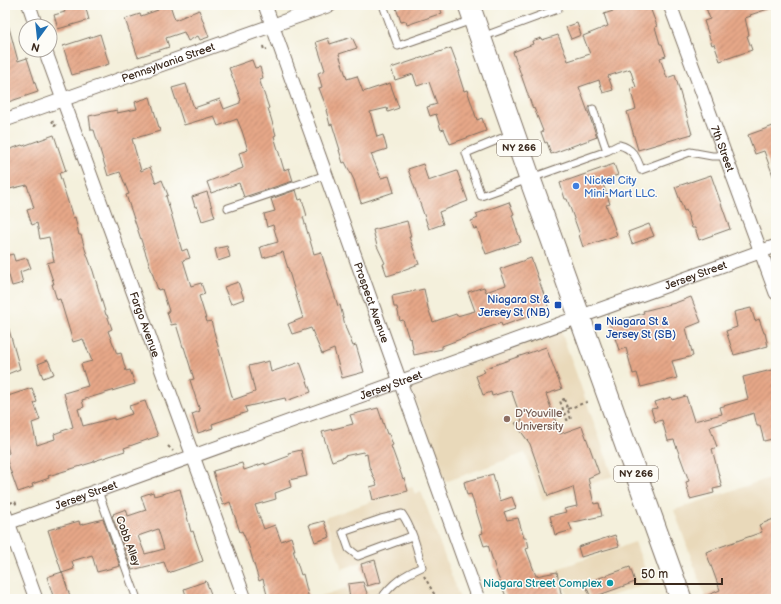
<svg xmlns="http://www.w3.org/2000/svg" width="781" height="604" font-family="'Balsamiq Sans',sans-serif">
  <style>
    .built { fill: #e9d9ba }
    .building { fill: url(#building-hatch); fill-rule: evenodd }
    .lines { fill: none; stroke-linecap: round; stroke-linejoin: round }
    .service-casing { stroke: #7c6f60; stroke-width: 9 }
    .minor-casing { stroke: #7c6f60; stroke-width: 15 }
    .primary-casing { stroke: #7c6f60; stroke-width: 23 }
    .path { stroke: #7c6f60; stroke-width: 2; stroke-dasharray: 3 3; stroke-linecap: butt }
    .service { stroke: #fff; stroke-width: 7 }
    .minor { stroke: #fff; stroke-width: 13 }
    .primary { stroke: #fff; stroke-width: 21 }
    .shop-dot { fill: #3f7fe0; stroke: #fdfcf7; stroke-width: 1.5 }
    .transit-dot { fill: #1a4fb4; stroke: #fdfcf7; stroke-width: 1.5 }
    .education-dot { fill: #8d6e63; stroke: #fdfcf7; stroke-width: 1.5 }
    .culture-dot { fill: #0f9aa8; stroke: #fdfcf7; stroke-width: 1.5 }
    .labels { text-anchor: middle; dominant-baseline: central; stroke-width: 3; stroke-linejoin: round; paint-order: stroke }
    .shield { fill: #fdfcf7; stroke: #75695f; stroke-width: 1 }
    .shield-label { font-size: 10px; font-weight: bold; fill: #3b2a1e }
    .street-label { font-size: 11px; fill: #3b2a1e; stroke: #fdfcf7 }
    .shop-label { font-size: 11px; fill: #366cbe; stroke: #fdfcf7; text-anchor: start }
    .transit-label { font-size: 11px; fill: #164399; stroke: #fdfcf7; text-anchor: end }
    .education-label { font-size: 11px; fill: #785e54; stroke: #fdfcf7; text-anchor: start }
    .culture-label { font-size: 11px; fill: #0d838f; stroke: #fdfcf7; text-anchor: end }
  </style>
  <defs>
    <pattern id="building-hatch" width="6" height="6" patternUnits="userSpaceOnUse"><rect width="6" height="6" fill="#e6a788"/><path d="M-1 1l2-2M0 6l6-6M5 7l2-2" fill="none" stroke="#bc886f"/></pattern>
  </defs>
  <rect width="100%" height="100%" fill="#fdfcf7"/>
  <filter id="ink" filterUnits="userSpaceOnUse"><feTurbulence type="fractalNoise" baseFrequency=".025" numOctaves="2"/><feDisplacementMap in="SourceGraphic" scale="8" xChannelSelector="R" yChannelSelector="G"/><feConvolveMatrix kernelMatrix="1 2 1 2 8 2 1 2 1" color-interpolation-filters="sRGB"/></filter>
  <filter id="wash" filterUnits="userSpaceOnUse"><feTurbulence type="fractalNoise" baseFrequency=".012" numOctaves="4" result="noise"/><feDisplacementMap in="SourceGraphic" scale="16" xChannelSelector="R" yChannelSelector="G"/><feGaussianBlur stdDeviation="0.9" result="paint"/><feColorMatrix in="noise" values="0 0 0 0 0 0 0 0 0 0 0 0 0 0 0 0 0 1.4 0 .05"/><feComposite in="paint" operator="in"/></filter>
  <g filter="url(#wash)">
    <rect width="100%" height="100%" fill="#f4f0dc"/>
    <path class="built" d="M561,331L613,476L543,501L525,453L445,482L410,385Z
      M776,476V599H706L674,510Z
      M412,487L415,494L421,491L460,599H312L346,588L351,596L383,583L374,558L342,569L325,518Z
      M635,542L650,582L603,599H569L557,569Z"/>
    <g id="blocks">
      <path class="building" d="M63,5H85L89,20L58,29L54,15L65,12Z
        M157,5H170L175,20L199,10L209,37L200,40L198,36L188,41L184,32L166,38L169,47L138,57L125,19L140,14L141,16L158,10Z
        M406,5H439L442,13L407,25L406,21L401,22L396,8Z
        M620,5H649L657,26L655,27L660,44H662L666,56L660,58L667,78L675,75L692,134L638,150L627,112L636,109L630,89L636,87L630,69L608,76L613,90L603,93L599,80L579,87L597,137L551,154L547,142L545,143L541,132L543,131L534,108L533,109L513,52L533,44L532,41L541,38L542,40L558,35L568,61L590,54L583,36L608,26L604,14L622,8Z
        M705,5H774V7L750,15L751,16L745,18L749,35L747,36L752,50L720,61L714,44L712,45L704,21L710,19Z
        M577,23L581,35L571,39L566,27Z
        M5,24H8L18,61L27,58L38,92L8,102L5,91Z
        M100,34L109,64L72,75L63,46Z
        M352,37L357,48L339,54L347,79L357,76L363,92L390,83L399,108L388,112L387,108L370,112L377,137L383,135L387,149L371,154L381,178L389,176L394,192L361,203L354,180L345,162L343,163L339,150H340L332,124L330,125L326,110L327,109L319,88L322,87L318,73L325,70L316,42L328,38L330,44Z
        M451,48L460,72H458L464,91L467,90L477,120L482,118L486,131L450,144L444,129L441,130L436,114L430,116L427,107L437,104L429,82L417,86L413,74L395,80L391,68Z
        M252,60L255,68L260,67L263,78L259,79L269,108H268L276,135L274,136L284,170L289,168L293,181L244,197L239,183L211,193L207,182L243,168L239,153L248,150L242,131L237,119L218,126L214,116L184,125L172,88L186,84L194,108L220,99L224,109L240,103V101L241,100L229,68Z
        M150,97L160,131L132,139L141,171L150,167L156,183L162,180L168,195L166,196L182,251L187,249L190,258L183,260L191,286L201,283L205,294L199,296L207,322L211,321L233,400L255,392L249,366L269,361L271,372L300,362L311,392L286,401L285,398L245,407L247,412L212,424L213,428L198,433L192,414L200,411L190,380L194,379L184,347H183L176,324L171,325L167,312L169,311L162,289L158,290L126,195L129,194L120,172L108,176L94,130H91L89,116L117,110V113L137,109L135,102Z
        M776,125V180L775,181L764,151L755,154L748,135Z
        M54,135L66,171L59,173L73,218L75,217L79,235H81L85,249L93,271L106,315H107L112,329L108,331L117,354L121,353L126,371L130,370L135,384L82,400L84,407L78,409L83,426L114,418V420L132,414L129,406L145,401L158,436L124,448L125,451L94,461V462L48,476L49,478L32,484L33,487L18,492L5,455L9,453L5,438V397L32,388L37,402L34,403L40,420L32,423L37,445L55,439L54,434L73,427L64,393L88,386L81,364L92,361L83,339L73,342L60,299L57,300L52,284H54L47,263L54,261L49,237L40,239L37,223L32,225L27,210L34,208L27,185L5,190V152L9,151L8,150L22,145L23,146Z
        M423,164L428,181L457,171L468,201L439,212L443,224L429,229L408,169Z
        M614,164L618,175L603,180L604,183L603,184L610,204L606,205L617,235L583,247L579,235H580L567,199H565L560,183Z
        M711,175L730,229L699,240L695,228H692L686,210L684,211L675,187Z
        M296,190L299,200L302,199L307,216L303,217L314,254L321,252L338,306L340,305L346,329L353,346L356,345L364,372L342,378L334,349L322,354L311,328L292,334L288,324L303,318L283,252L263,258L260,247L278,242L273,225L267,227L264,214L275,211L271,199Z
        M207,192L215,217L202,221L197,206L195,207L192,197Z
        M509,202L514,214L512,215L521,242L486,254L477,228L474,229L471,221L478,218L476,214Z
        M407,221L411,237H409L419,264L403,270V271L387,276L383,264L385,263L377,246L373,230Z
        M649,224L654,236L632,244L628,232Z
        M227,246L230,257L218,261L215,249Z
        M13,254L15,261L27,258L31,268L20,272L23,283L12,286L8,272H7L5,267V256Z
        M531,258L549,309L502,326L501,323L481,330L482,331L442,346V349L414,355L411,338L409,339L403,320L400,321L397,307H394L392,296L424,289L428,308L433,322L456,314L457,316L475,311L468,292L484,287L486,292L506,285L500,269Z
        M238,282L244,299L231,304L224,287Z
        M691,297L701,322L686,328L693,356L672,361L677,378L641,387L637,373L633,374L626,348L619,350L610,323L644,313L643,311L675,303Z
        M751,308L755,321L759,319L764,333H765L768,346L734,355L726,331L737,327L734,312Z
        M5,326H8L20,369L5,375Z
        M546,347L562,389L546,394L560,434L582,426L599,473L588,478L594,504L599,503L602,516L569,523L572,530L555,535L550,516L566,512L564,509L577,506L573,487L548,496L530,444L515,423L522,421L511,390L492,396L491,392L483,395L476,376L485,372L483,369Z
        M48,360L54,374L43,378L38,364Z
        M776,369V438L764,441L760,426H757L754,413L710,427L717,447L712,449L722,487L713,489L714,493L690,499L686,482L689,481L674,440L668,441L662,420L655,422L651,409L657,408L655,402L671,397L672,400L686,396L694,421L722,414L720,407L748,399L743,377Z
        M378,408L387,434H389L393,445L391,446L403,479L404,478L408,491L373,500L370,487L377,485L369,466L367,454L364,455L363,452L344,456V457L332,461L322,432L353,424L350,415Z
        M301,450L307,476L289,480L291,487L275,493L276,499L255,505L264,529L275,525L281,541L291,537L295,550H293L301,575L303,574L309,599H268L263,579L259,581L249,547L242,531L240,532L230,502L223,505L213,471L242,463L244,470L265,463V465L289,456L288,453Z
        M493,474L500,501L512,497L516,508L504,512L507,520L518,518L524,538H527L529,548L526,549L536,576L557,572L562,599H554V597L545,599H507L497,574L488,545L484,546L480,534L483,533L471,494L467,495L464,482Z
        M180,489L191,532L193,531L203,561L168,573L164,562L132,570L112,516L114,515L113,514L126,509L128,516L146,510L141,496L153,492L154,496ZM158,529L164,549L145,554L138,536Z
        M776,518V599H768L767,595L756,599H699L720,590L706,552L762,532L759,525Z
        M103,519L120,566L97,572L92,555L72,561L74,569L62,573L48,530L79,521L80,525Z
        M324,521L330,537L315,542L309,525Z
        M615,535L619,546L581,557L578,547Z
        M375,560L381,582L367,586L361,564Z
        M630,567L635,582L591,598L585,583Z
        M62,572L71,599H54L47,577Z
        M206,581L211,594L195,599H187L184,589Z
        M363,582L369,599H350L348,584Z"/>
    </g>
  </g>
  <g filter="url(#ink)">
    <use href="#blocks" fill-opacity="0" stroke="#7c6f60" stroke-width="1"/>
    <g class="lines">
      <g class="service-casing">
        <path id="service" d="M383,5L398,46L472,20
          M482,37L558,9
          M593,109L607,151
          M512,134L466,153L481,196L607,151L619,145C632,148 637,157 641,170L690,152L712,156H719L725,154
          M228,208L326,175
          M98,491L137,599
          M381,599C392,583 404,575 422,567C417,549 413,530 402,514L381,519L343,532L349,549L358,556L412,536"/>
      </g>
      <g class="minor-casing">
        <g id="minor">
          <path d="M29,5L36,26"/>
          <path id="s1" d="M265,5L478,599"/>
          <path id="s2" d="M670,5L776,293"/>
          <path id="s3" d="M45,50L245,599"/>
          <path id="s4" d="M5,120L330,5"/>
          <path d="M5,514L36,599"/>
          <path id="s5" d="M5,524L776,246"/>
        </g>
      </g>
      <g class="primary-casing">
        <path id="primary" d="M469,5L530,179L681,599"/>
      </g>
      <path class="path" d="M263,46L264,50L267,49
        M52,120L54,126L59,124
        M564,399L571,419L567,420L560,401Z
        M568,409L589,401
        M554,414L564,410
        M168,446L173,451
        M10,503L15,501L17,507
        M424,576L437,599"/>
      <use href="#service" class="service"/>
      <use href="#minor" class="minor"/>
      <use href="#primary" class="primary"/>
    </g>
  </g>
  <circle class="shop-dot" cx="576" cy="186" r="4"/>
  <g class="transit-dot">
    <rect x="554" y="301" width="8" height="8" rx="2"/>
    <rect x="594" y="323" width="8" height="8" rx="2"/>
  </g>
  <circle class="education-dot" cx="507" cy="419" r="4"/>
  <circle class="culture-dot" cx="610" cy="583" r="4"/>
  <g class="labels">
    <g class="shield">
      <rect x="497" y="140" width="44" height="16" rx="3"/>
      <rect x="614" y="466" width="44" height="16" rx="3"/>
    </g>
    <g class="shield-label">
      <text x="519" y="148">NY 266</text>
      <text x="636" y="474">NY 266</text>
    </g>
    <g class="street-label">
      <text stroke="none"><textPath href="#s4" startOffset="173">Pennsylvania Street</textPath></text>
      <text stroke="none"><textPath href="#s2" startOffset="153">7th Street</textPath></text>
      <text stroke="none"><textPath href="#s5" startOffset="734">Jersey Street</textPath></text>
      <text stroke="none"><textPath href="#s1" startOffset="316">Prospect Avenue</textPath></text>
      <text stroke="none"><textPath href="#s3" startOffset="292">Fargo Avenue</textPath></text>
      <text stroke="none"><textPath href="#s5" startOffset="410">Jersey Street</textPath></text>
      <text stroke="none"><textPath href="#s5" startOffset="86">Jersey Street</textPath></text>
      <text transform="translate(128 541) rotate(70)">Cobb Alley</text>
    </g>
    <g class="shop-label">
      <text x="584" y="180">Nickel City<tspan x="584" dy="13">Mini-Mart LLC.</tspan></text>
    </g>
    <g class="transit-label">
      <text x="550" y="299">Niagara St &amp;<tspan x="550" dy="13">Jersey St (NB)</tspan></text>
      <text x="606" y="321" text-anchor="start">Niagara St &amp;<tspan x="606" dy="13">Jersey St (SB)</tspan></text>
    </g>
    <g class="education-label">
      <text x="515" y="413">D'Youville<tspan x="515" dy="13">University</tspan></text>
    </g>
    <g class="culture-label">
      <text x="602" y="583">Niagara Street Complex</text>
    </g>
  </g>
  <rect width="781" height="604" fill="none" stroke="#fdfcf7" stroke-width="20"/>
  <g transform="translate(38 38) rotate(195)"><circle r="19" fill="#fdfcf7" stroke="#afa8a0"/>
  <path d="M0-3L7 15L0 10L-7 15Z" fill="#1f6fb2"/>
  <text y="-6" font-size="11" font-weight="bold" text-anchor="middle" fill="#3b2a1e">N</text>
  </g>
  <path d="M635 578v6h87v-6" fill="none" stroke="#3b2a1e" stroke-width="2"/>
  <text x="641" y="578" font-size="12" fill="#3b2a1e" stroke="#fdfcf7" stroke-width="3" paint-order="stroke">50 m</text>
</svg>
